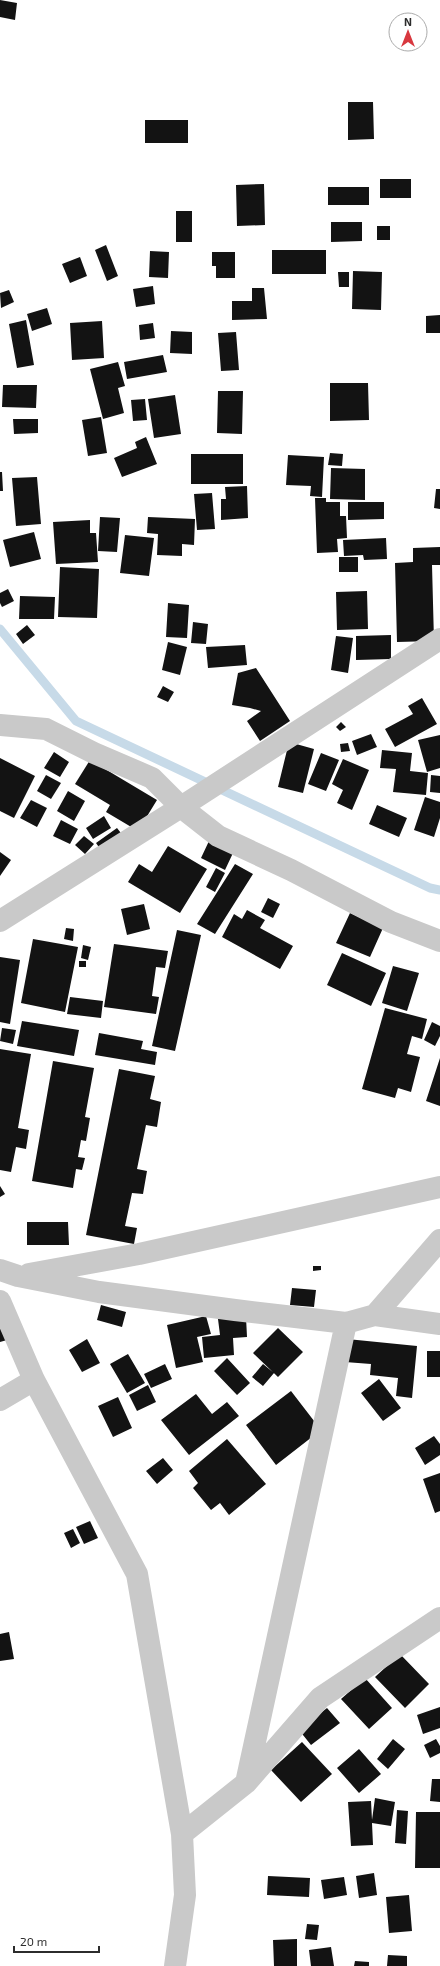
<svg xmlns="http://www.w3.org/2000/svg" width="440" height="1966" font-family="'Exo 2',sans-serif">
  <style>
    .lines { fill: none; stroke-linecap: round; stroke-linejoin: round }
    .stream { stroke: #c7dae8; stroke-width: 9 }
    .building { fill: #131313 }
    .street { stroke: #c9c9c9; stroke-width: 22 }
  </style>
  <rect width="100%" height="100%" fill="#fff"/>
  <g class="lines">
    <path class="stream" d="M0,629L76,721L430,888L440,890"/>
  </g>
  <path class="building" d="M0,0L17,3L15,20L0,17Z
    M348,102H373L374,139L348,140Z
    M145,120H188V143H145Z
    M380,179H411V198H380Z
    M264,184L265,225L237,226L236,185Z
    M328,187H369V205H328Z
    M176,211H192V242H176Z
    M331,222H362V241L331,242Z
    M377,226H390V240H377Z
    M106,245L118,276L107,281L95,250Z
    M272,250H326V274H272Z
    M150,251L169,252L168,278L149,277Z
    M212,252H235V278H216V266H212Z
    M80,257L87,276L70,283L62,264Z
    M353,271L382,272L381,310L352,309Z
    M338,272H349V287H339Z
    M153,286L155,304L136,307L133,289Z
    M252,288H264L267,319L232,320V301H252Z
    M9,290L14,302L1,308L0,293Z
    M47,308L52,324L32,331L27,314Z
    M440,315V333H426V316Z
    M26,320L34,365L17,368L9,324Z
    M102,321L104,358L72,360L70,323Z
    M153,323L155,338L140,340L139,325Z
    M171,331L192,332V354L170,353Z
    M236,332L239,370L221,371L218,333Z
    M163,355L167,372L127,379L124,362Z
    M118,362L125,386L118,388L124,413L103,419L90,369Z
    M330,383H368L369,420L330,421Z
    M3,385H37L36,408L2,407Z
    M218,391H243L242,434L217,433Z
    M175,395L181,434L154,438L148,399Z
    M145,399L147,420L133,421L131,400Z
    M101,417L107,453L88,456L82,420Z
    M13,419H38V433L14,434Z
    M146,437L157,464L122,477L114,458L137,448L135,442Z
    M330,453L343,454L342,466L328,465Z
    M191,454H243V484H191Z
    M288,455L324,457L322,497L310,496L311,486L286,485Z
    M331,468L365,469V500L330,499Z
    M0,472H2L3,491H0Z
    M37,477L41,524L16,526L12,478Z
    M247,486L248,518L221,520V499H226L225,487Z
    M436,489H440V509L434,508Z
    M212,493L215,529L197,530L194,494Z
    M315,498H326V502H340V516H346L347,538L337,539L338,552L317,553Z
    M348,502H384V519L348,520Z
    M100,517L120,518L117,552L98,551Z
    M148,517L195,519L194,545L182,544V556L157,555L158,534L147,533Z
    M90,520V533H96L98,562L56,564L53,522Z
    M34,532L41,559L10,567L3,540Z
    M125,535L154,538L149,576L120,573Z
    M386,538L387,559L364,560L363,555L344,556L343,540Z
    M440,547V565H432L434,641L397,642L395,563L413,562V548Z
    M339,557H358V572H339Z
    M60,567L99,569L97,618L58,617Z
    M8,589L14,601L2,607L0,603V593Z
    M367,591L368,629L337,630L336,592Z
    M20,596L55,597L54,619H19Z
    M168,603L189,605L187,638L166,637Z
    M193,622L208,624L206,644L191,643Z
    M27,625L35,635L23,644L16,634Z
    M391,635V659L356,660V636Z
    M336,636L353,638L348,673L331,670Z
    M168,642L187,647L180,675L162,670Z
    M245,645L247,665L208,668L206,647Z
    M256,668L290,721L260,741L247,721L261,711L250,708L232,705L238,673Z
    M163,686L174,692L168,702L157,697Z
    M422,698L437,724L395,747L385,729L413,714L408,706Z
    M341,722L346,727L340,731L336,727Z
    M371,734L377,747L357,755L352,741Z
    M440,735V768L427,772L418,740Z
    M289,742L314,749L303,793L278,787Z
    M348,743L350,751L341,752L340,744Z
    M382,750L412,753L410,771L428,773L426,795L393,792L396,769L380,768Z
    M54,752L69,762L60,777L44,768Z
    M321,753L339,760L326,791L308,784Z
    M0,758L35,776L14,818L0,811Z
    M343,759L369,770L352,810L337,803L343,790L332,784Z
    M90,760L157,800L138,831L106,812L110,805L75,784Z
    M46,775L61,783L51,799L37,791Z
    M431,775L440,776V793L430,792Z
    M68,791L85,801L74,821L57,811Z
    M425,797L440,802V818L434,837L414,830Z
    M31,800L47,808L37,827L20,818Z
    M377,805L407,818L399,837L369,824Z
    M104,816L111,828L93,839L86,828Z
    M61,820L78,829L70,844L53,836Z
    M117,828L124,837L103,853L96,843Z
    M84,836L94,844L85,854L75,845Z
    M209,841L233,853L225,870L201,858Z
    M168,846L207,869L180,913L128,882L139,864L152,872Z
    M0,852L11,860L0,876Z
    M235,864L253,874L215,934L197,924Z
    M216,868L225,873L215,892L206,887Z
    M268,898L280,904L273,918L261,912Z
    M144,904L150,929L127,935L121,909Z
    M247,910L265,920L260,928L293,946L280,969L222,937L234,914L242,919Z
    M350,913L383,928L370,957L336,943Z
    M66,928L74,929L73,941L64,939Z
    M177,930L201,935L175,1051L152,1046Z
    M33,939L78,947L65,1012L21,1003Z
    M114,944L168,951L165,968L156,967L152,996L159,997L156,1014L104,1007Z
    M83,945L91,947L88,960L81,958Z
    M342,953L386,973L371,1006L327,985Z
    M0,957L20,960L10,1024L0,1022Z
    M79,961H86V967H79Z
    M393,966L419,973L407,1011L382,1003Z
    M70,997L103,1001L101,1018L67,1014Z
    M385,1008L427,1019L422,1039L412,1036L407,1054L420,1057L411,1092L398,1088L395,1098L362,1089Z
    M22,1021L79,1030L74,1056L17,1046Z
    M432,1022L440,1026V1036L435,1046L424,1040Z
    M2,1028L16,1030L13,1044L0,1041Z
    M99,1033L143,1041L141,1049L157,1052L155,1065L95,1055Z
    M0,1049L31,1054L18,1128L29,1130L26,1149L16,1147L11,1172L0,1170Z
    M440,1058V1106L426,1101Z
    M53,1061L94,1068L85,1117L90,1118L86,1141L81,1140L78,1157L85,1158L82,1170L76,1169L73,1188L32,1181Z
    M119,1069L155,1076L150,1099L161,1102L157,1127L146,1125L137,1169L147,1171L143,1194L132,1193L125,1226L137,1228L134,1244L86,1235Z
    M0,1186L5,1194L0,1197Z
    M27,1222H68L69,1245H27Z
    M313,1266H321V1270L313,1271Z
    M292,1288L316,1290L314,1307L290,1305Z
    M101,1305L126,1312L122,1327L97,1320Z
    M206,1316L211,1334L197,1337L203,1362L176,1368L167,1325Z
    M246,1317L247,1337L233,1338L234,1355L204,1358L202,1337L220,1335L218,1319Z
    M0,1324L7,1340L0,1342Z
    M278,1328L303,1352L278,1377L253,1353Z
    M87,1339L100,1363L82,1372L69,1350Z
    M347,1339L417,1346L412,1398L396,1396L398,1378L370,1375L371,1364L345,1362Z
    M427,1351H440V1377H427Z
    M128,1354L145,1383L127,1393L110,1364Z
    M227,1358L250,1383L237,1395L214,1371Z
    M165,1364L172,1379L151,1388L144,1374Z
    M263,1364L274,1373L263,1386L252,1377Z
    M379,1379L401,1408L383,1421L361,1393Z
    M148,1385L156,1402L137,1411L129,1395Z
    M291,1391L321,1430L276,1465L246,1425Z
    M196,1394L212,1414L227,1402L239,1416L189,1455L161,1420Z
    M118,1397L132,1428L113,1437L98,1406Z
    M434,1436L440,1444V1455L425,1465L415,1448Z
    M227,1439L266,1484L229,1515L220,1503L211,1510L193,1488L198,1483L189,1471Z
    M163,1458L173,1470L157,1484L146,1471Z
    M440,1473V1511L435,1513L423,1479Z
    M90,1521L98,1538L84,1544L76,1527Z
    M73,1529L80,1543L71,1548L64,1533Z
    M9,1632L14,1659L0,1661V1634Z
    M400,1654L429,1684L405,1708L375,1677Z
    M365,1678L392,1708L369,1729L341,1699Z
    M440,1707V1728L423,1734L417,1715Z
    M327,1708L340,1723L311,1745L299,1730Z
    M393,1739L405,1749L388,1769L377,1759Z
    M436,1739L440,1746V1753L430,1758L424,1745Z
    M302,1742L332,1774L301,1802L271,1770Z
    M359,1749L381,1774L359,1793L337,1768Z
    M432,1779H440V1802L430,1801Z
    M375,1798L395,1802L391,1826L372,1823L373,1845L351,1846L348,1802L371,1801L372,1820Z
    M397,1810L408,1811L406,1844L395,1843Z
    M416,1812H440V1868H415Z
    M374,1873L377,1895L359,1898L356,1876Z
    M268,1876L310,1878L309,1897L267,1895Z
    M344,1877L347,1895L324,1899L321,1880Z
    M409,1895L412,1931L389,1933L386,1897Z
    M307,1924L319,1925L317,1940L305,1939Z
    M297,1939V1966H274L273,1940Z
    M331,1947L334,1966H311L309,1950Z
    M388,1955L407,1956V1966H387Z
    M355,1961L369,1962V1966H354Z"/>
  <g class="lines">
    <path class="street" d="M0,725L46,729L94,753L152,778L181,807L218,836L291,870L391,922L440,941
      M0,921L181,807L440,639
      M0,1270L18,1276L99,1292L235,1310L346,1323L375,1315L440,1324
      M29,1274L139,1254L440,1187
      M0,1301L34,1380L137,1574L182,1834L185,1895L175,1966
      M375,1315L440,1240
      M0,1400L34,1380
      M246,1783L346,1323
      M182,1834L246,1783L320,1698L440,1618"/>
  </g>
  <g transform="translate(408 32)"><circle r="19" fill="#ffffff" stroke="#ababab"/>
  <path d="M0-3L7 15L0 10L-7 15Z" fill="#d8383f"/>
  <text y="-6" font-size="11" font-weight="bold" text-anchor="middle" fill="#2c2c2c">N</text>
  </g>
  <path d="M14 1946v6h85v-6" fill="none" stroke="#2c2c2c" stroke-width="2"/>
  <text x="20" y="1946" font-size="12" fill="#2c2c2c" stroke="#ffffff" stroke-width="3" paint-order="stroke">20 m</text>
</svg>
